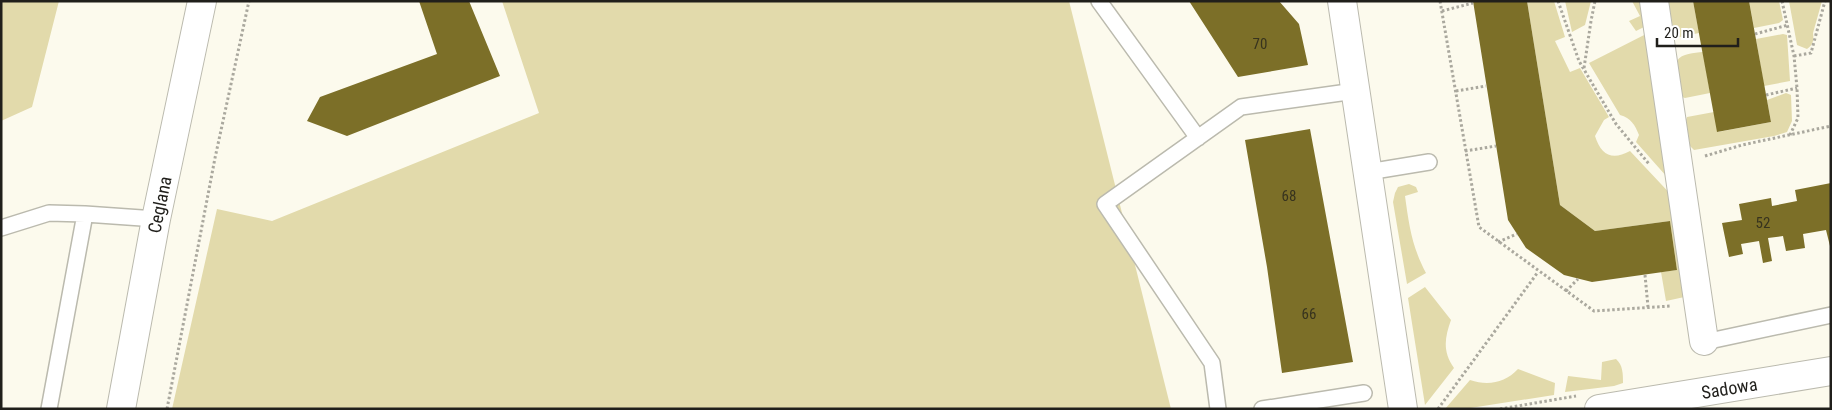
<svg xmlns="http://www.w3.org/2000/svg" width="1832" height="410" font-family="'Roboto Condensed',sans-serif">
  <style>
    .green { fill: #e2daab }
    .building { fill: #7c6f28 }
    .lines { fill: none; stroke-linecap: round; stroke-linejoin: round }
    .lane-casing { stroke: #bbbaae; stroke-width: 18 }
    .street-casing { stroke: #bbbaae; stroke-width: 30 }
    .secondary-casing { stroke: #bbbaae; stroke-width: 30 }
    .path { stroke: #aaa89e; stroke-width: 3; stroke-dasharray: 2.5 2.5; stroke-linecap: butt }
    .lane { stroke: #fff; stroke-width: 15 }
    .street { stroke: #fff; stroke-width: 28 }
    .secondary { stroke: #fff; stroke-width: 28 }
    .labels { text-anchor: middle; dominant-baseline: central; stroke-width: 4.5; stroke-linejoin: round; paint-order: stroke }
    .number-label { font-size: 15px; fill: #37331e }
    .street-label { font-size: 18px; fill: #201f1b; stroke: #fff }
  </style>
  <rect width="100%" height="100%" fill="#fcfaed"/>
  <path class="green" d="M1,1H59L32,107L1,121Z
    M502,1H1069L1171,409H172L217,209L272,221L539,113Z
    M1527,1H1554L1565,37L1555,41L1570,72L1580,68L1609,117L1604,120L1595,136C1601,155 1612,161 1630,151L1676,200L1689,296L1666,301L1661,272L1677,270L1670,221L1595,231L1560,205Z
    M1565,1H1591L1585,25L1572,32Z
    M1632,1H1645L1648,25L1636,31L1629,21L1640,16Z
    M1668,1H1693L1699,33L1675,38Z
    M1749,1H1779L1783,20L1779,23L1754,28Z
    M1789,1H1822L1813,33C1814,40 1813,45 1807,49L1797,45Z
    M1652,31L1675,186L1636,142L1639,135C1635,125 1631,118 1620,115L1589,63Z
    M1783,34L1787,35L1790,81L1764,86L1756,39Z
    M1703,52L1710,93L1685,98L1682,97L1677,61C1682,53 1694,53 1703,52Z
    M1786,93L1791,95L1792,121L1787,132L1774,136L1694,150L1690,146L1686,120L1687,117L1714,112L1718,132L1771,122L1767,100Z
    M1409,184L1416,187L1418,192L1405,196C1409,225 1412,247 1426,273L1407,284L1393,202L1395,193L1398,187Z
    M1425,287L1451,320C1445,337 1442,351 1454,368L1425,405L1408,298Z
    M1616,359C1623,365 1623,374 1623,383L1614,386L1565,392L1568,376L1601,380L1602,362Z
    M1518,369L1555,383L1554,395L1464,409H1445L1470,380C1488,386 1505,383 1518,369Z"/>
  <path class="building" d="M419,1H469L500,76L347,136L307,121L320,97L437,54Z
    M1189,1H1279L1299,24L1308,65L1238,77Z
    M1473,1H1527L1560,205L1595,231L1670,221L1677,270L1592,282L1564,275L1526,248L1508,220Z
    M1693,1H1749L1771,122L1717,132Z
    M1310,129L1353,362L1282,373L1267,267L1245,140Z
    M1831,183V250L1826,230L1803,234L1805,248L1786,251L1783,236L1768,238L1772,261L1763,263L1759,241L1741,244L1743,254L1729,257L1722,223L1742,220L1739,204L1771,198L1772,206L1797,201L1795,190Z"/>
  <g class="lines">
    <g class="lane-casing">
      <path id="lane" d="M1099,1L1198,138
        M1368,172L1429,162
        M85,214L156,219
        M1,228L49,213L85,214L49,409
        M1714,340L1831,315
        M1218,409L1212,363L1105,204L1241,107L1355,91
        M1262,409L1364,393"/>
    </g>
    <g class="street-casing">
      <g id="street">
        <path d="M1342,1L1403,409"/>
        <path d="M1654,1L1704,341"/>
        <path id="s1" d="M1599,409L1831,371"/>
      </g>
    </g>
    <g class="secondary-casing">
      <g id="secondary">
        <path id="s2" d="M121,409L156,219L202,1"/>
      </g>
    </g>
    <path class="path" d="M1440,1L1479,227L1594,311L1671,306
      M1558,1L1579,61L1616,124L1649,164
      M1782,1L1794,56L1797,88L1798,118L1790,135
      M1442,11L1473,3
      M1755,34L1788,25
      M1794,56L1811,53L1825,1
      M1584,68L1591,21L1595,1
      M1456,91L1486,86
      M1766,95L1797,88
      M1465,151L1496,146
      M1705,156L1742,145L1831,126
      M1498,242L1517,234
      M1645,275L1648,307
      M1566,291L1578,279
      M167,409L215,158L249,1
      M1438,409L1538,272
      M1500,409L1576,396"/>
    <use href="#lane" class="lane"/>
    <use href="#street" class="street"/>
    <use href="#secondary" class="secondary"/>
  </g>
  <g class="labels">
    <g class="number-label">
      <text x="1260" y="44">70</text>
      <text x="1289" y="196">68</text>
      <text x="1763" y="223">52</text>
      <text x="1309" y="314">66</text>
    </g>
    <g class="street-label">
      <text stroke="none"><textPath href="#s2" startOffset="208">Ceglana</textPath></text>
      <text stroke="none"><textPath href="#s1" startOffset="132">Sadowa</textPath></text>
    </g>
  </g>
  <rect width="1832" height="410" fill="none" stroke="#201f1b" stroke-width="5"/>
  <path d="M1657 38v8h81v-8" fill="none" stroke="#201f1b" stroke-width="2.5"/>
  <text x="1664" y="38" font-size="15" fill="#201f1b" stroke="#ffffff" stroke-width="4" paint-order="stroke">20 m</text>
</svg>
